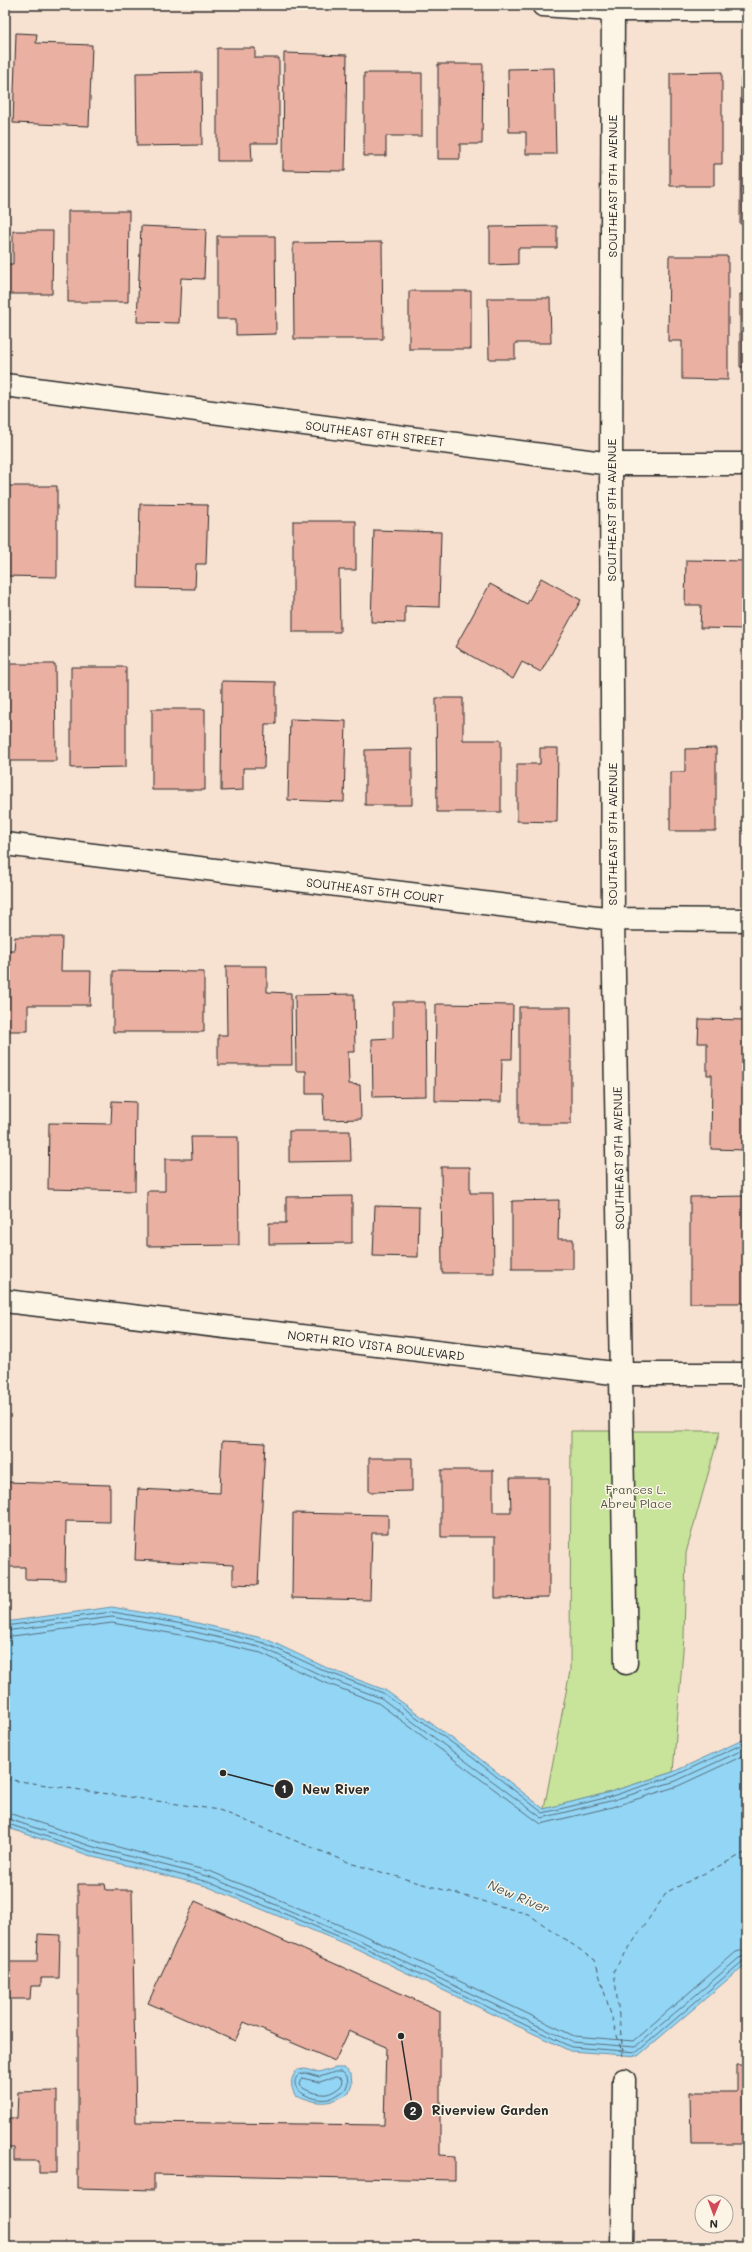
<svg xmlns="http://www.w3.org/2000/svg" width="752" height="2252" font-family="Mali,sans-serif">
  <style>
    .green { fill: #c8e49b; stroke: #7a8863 }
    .water { fill: #93d5f5; stroke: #6991a4 }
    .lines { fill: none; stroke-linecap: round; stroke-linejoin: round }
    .shore { stroke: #556f7c; stroke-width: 1 }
    .ferry { stroke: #45565e; stroke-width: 1; stroke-dasharray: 5 4; stroke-linecap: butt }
    .building { fill: #eab1a3; stroke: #2b2b2b }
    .minor-casing { stroke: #2b2b2b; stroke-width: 25 }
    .minor { stroke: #fcf5e5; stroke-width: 22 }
    .labels { text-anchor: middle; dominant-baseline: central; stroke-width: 3; stroke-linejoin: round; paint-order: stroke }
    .street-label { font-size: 12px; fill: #2b2b2b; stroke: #fcf5e5 }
    .park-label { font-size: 12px; fill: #525947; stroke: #fcf5e5 }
    .water-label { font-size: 13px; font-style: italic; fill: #45565e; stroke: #fcf5e5 }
    .leader { fill: none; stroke: #2b2b2b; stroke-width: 1.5 }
    .callout-dot { fill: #2b2b2b; stroke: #fcf5e5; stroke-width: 1.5 }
    .mark-label { font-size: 12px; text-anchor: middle; font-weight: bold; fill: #fff }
    .callout-label { font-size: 13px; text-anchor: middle; font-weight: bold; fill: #2b2b2b; stroke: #fcf5e5; stroke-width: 3; stroke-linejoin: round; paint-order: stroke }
  </style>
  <rect width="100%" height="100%" fill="#f7e1d1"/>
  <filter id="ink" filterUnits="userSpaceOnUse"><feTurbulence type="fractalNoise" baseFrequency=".025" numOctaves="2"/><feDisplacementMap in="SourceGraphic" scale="8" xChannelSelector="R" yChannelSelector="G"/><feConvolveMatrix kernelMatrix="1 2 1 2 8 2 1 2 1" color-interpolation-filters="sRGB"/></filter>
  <g filter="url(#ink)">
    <path class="green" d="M571,1431H720L686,1553L684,1638L673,1772L607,1793L544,1809L570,1671Z"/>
    <path class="water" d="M112,1607L184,1620L266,1639L327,1668L385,1690L475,1755L544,1809L607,1793L673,1772L747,1738V1963L638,2056L570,2051L355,1948L206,1886L94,1857L5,1827V1622Z
      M335,2068H344L351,2074L352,2084L349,2093C326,2106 320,2104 295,2095C290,2085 290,2079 297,2070L305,2069L319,2073Z"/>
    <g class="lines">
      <path class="shore" d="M5,1626L112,1612L183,1624L264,1643L325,1671L383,1693L473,1758L543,1813L609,1797L674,1776L747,1742
        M5,1631L112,1617L182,1629L263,1648L323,1676L381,1698L542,1818L610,1801L676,1781L747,1748
        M5,1637L112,1623L181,1635L261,1653L321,1681L378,1703L541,1824L612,1807L678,1786L747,1754
        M5,1812L99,1842L212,1872L361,1934L574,2036L633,2041L736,1952L747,1949
        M5,1818L97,1848L210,1877L359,1940L572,2042L635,2047L739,1958L747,1955
        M5,1823L96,1853L208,1882L357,1944L571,2047L637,2052L743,1961L747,1960
        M335,2072H342L347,2076L348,2083L345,2090C340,2093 334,2098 328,2099C315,2102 284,2090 299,2074L305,2073L319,2077Z
        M336,2077L342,2079L341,2086C338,2089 332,2093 327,2094C320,2095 304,2091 300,2085L302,2078L319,2082Z"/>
      <path class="ferry" d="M5,1779L219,1810L353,1864L528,1914L595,1960L623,2056
        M623,2053L614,1970L667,1892L747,1852"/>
    </g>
    <path class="building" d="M16,33L37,34L36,43L92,45L89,126L13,123Z
      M217,48H255V58H279V143H251L252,161H217Z
      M284,53L347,55L345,171L283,170Z
      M438,64H483L482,144H460V159H438Z
      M554,68L556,154H526V132H509L508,69Z
      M201,72L202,145L137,146L136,73Z
      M722,72V164H714V186H670V73Z
      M364,73H422V136H386V156H364Z
      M741,78H747V224H740Z
      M68,211H129L128,302H68Z
      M141,226L206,229L204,279L181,278L179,323L137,322Z
      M557,226V248H518V264L490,265V227Z
      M13,231H53L52,294H5V264H13Z
      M217,236H275L276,334L236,335V319H217Z
      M382,242L383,339H294L293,243Z
      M669,256H728V380L682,379V341H668Z
      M409,291H471V349H409Z
      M740,294H747V367H740Z
      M488,298H550L551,343H515V359H489Z
      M5,486H57V577L5,576Z
      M140,504L208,505L206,564H196L195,589L138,588Z
      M293,521H356V570H339L340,632H293Z
      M374,530L441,532L439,607L405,606V623L371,622Z
      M686,560L747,561V629L700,628L701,605H685Z
      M541,578L581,600L541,672L522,662L513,679L455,647L490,584L527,604Z
      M5,664H55L56,761H5Z
      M71,667H126V767L71,768Z
      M222,681L276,682V724H265L264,768H243V790L221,791Z
      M436,698H463V740H501V812H437Z
      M152,709H205V790H152Z
      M290,719L346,721L344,802L288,800Z
      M540,748H558L557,822L517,821V764H540Z
      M716,748V831H670V772H685V749Z
      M412,749V805H365V750Z
      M15,937H62L61,971H91L90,1005H28V1031H5V950H14Z
      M226,966H267V992L291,993L292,1065H218V1035H227Z
      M113,971L204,972V1032H113Z
      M354,994L355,1052H348L349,1084L360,1085L361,1119L324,1120L323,1094H306V1071H296L295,995Z
      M393,1002H425L426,1096L373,1097L372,1039L393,1038Z
      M436,1004L513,1005L512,1059H502L501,1102L435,1101Z
      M519,1007H571V1124H519Z
      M699,1019L747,1020V1150L711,1149L712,1075H707V1043H698Z
      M112,1101L136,1102L135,1191L48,1189L49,1123L111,1124Z
      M289,1131H350L351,1161L289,1162Z
      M191,1137H238L239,1245L147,1246V1191H165V1159H192Z
      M441,1167H470V1193H493L494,1273H442Z
      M352,1196V1243L269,1244V1223H286V1197Z
      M747,1196V1303H690V1197Z
      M559,1200L558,1239H573V1269H512V1201Z
      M375,1206L419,1207L418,1257L373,1256Z
      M222,1441L265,1443L258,1585L233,1584V1565L135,1560L138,1489L220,1493Z
      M369,1458H412V1491L369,1492Z
      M441,1470H493V1512H511L510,1478H549V1597L495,1598V1537H441Z
      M5,1482L110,1485V1522L66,1521L65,1580L25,1579V1567H5Z
      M293,1513L388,1515V1533H372L370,1600L292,1598Z
      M78,1884H105L106,1890H132L136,2122L384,2125L386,2047L349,2031L335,2061L244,2022L235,2041L148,2003L195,1901L440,2011V2155L455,2156V2180L154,2174V2190L78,2188Z
      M38,1934L60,1935L59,1978H41V1986H31L30,1999H8V1985H5V1962H37Z
      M737,2065H747V2144H691L690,2092H737Z
      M57,2091V2173H39V2161H14V2148H7L8,2118H17L18,2092Z"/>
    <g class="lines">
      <g class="minor-casing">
        <path id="minor" d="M543,5L613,10H747
          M613,5L611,464L613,919L626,1663
          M5,385L611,464H747
          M5,844L613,919L747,920
          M5,1301L622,1374H747
          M622,2247L624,2080"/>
      </g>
      <use href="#minor" class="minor"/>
    </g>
  </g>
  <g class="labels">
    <g class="street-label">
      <text transform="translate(612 186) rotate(-90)">SOUTHEAST 9TH AVENUE</text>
      <text transform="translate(375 433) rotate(7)">SOUTHEAST 6TH STREET</text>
      <text transform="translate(611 510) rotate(-90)">SOUTHEAST 9TH AVENUE</text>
      <text transform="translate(612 834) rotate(-90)">SOUTHEAST 9TH AVENUE</text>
      <text transform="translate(375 890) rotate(7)">SOUTHEAST 5TH COURT</text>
      <text transform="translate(618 1158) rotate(-91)">SOUTHEAST 9TH AVENUE</text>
      <text transform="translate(376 1345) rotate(7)">NORTH RIO VISTA BOULEVARD</text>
    </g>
    <g class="park-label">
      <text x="636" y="1489">Frances L.<tspan x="636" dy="14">Abreu Place</tspan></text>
    </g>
    <g class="water-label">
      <text transform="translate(519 1896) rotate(23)">New River</text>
    </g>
  </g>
  <path class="leader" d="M223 1773L284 1789M401 2036L413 2111"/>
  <g class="callout-dot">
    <circle cx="223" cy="1773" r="4"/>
    <circle cx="401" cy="2036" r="4"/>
    <circle cx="284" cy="1789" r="10"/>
    <circle cx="413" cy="2111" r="10"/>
  </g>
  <g class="mark-label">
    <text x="284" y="1793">1</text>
    <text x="413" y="2115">2</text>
  </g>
  <g class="callout-label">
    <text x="336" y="1794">New River</text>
    <text x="490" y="2115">Riverview Garden</text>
  </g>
  <rect width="752" height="2252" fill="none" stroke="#fcf5e5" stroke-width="20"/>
  <rect x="10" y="10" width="732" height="2232" fill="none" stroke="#2b2b2b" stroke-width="1.5" filter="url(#ink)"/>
  <g transform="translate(714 2214) rotate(181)"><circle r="19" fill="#fcf5e5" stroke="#a8a49b"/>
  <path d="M0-3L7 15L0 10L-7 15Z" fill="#d1495b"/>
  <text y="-6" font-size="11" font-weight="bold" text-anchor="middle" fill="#2b2b2b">N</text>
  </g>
</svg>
